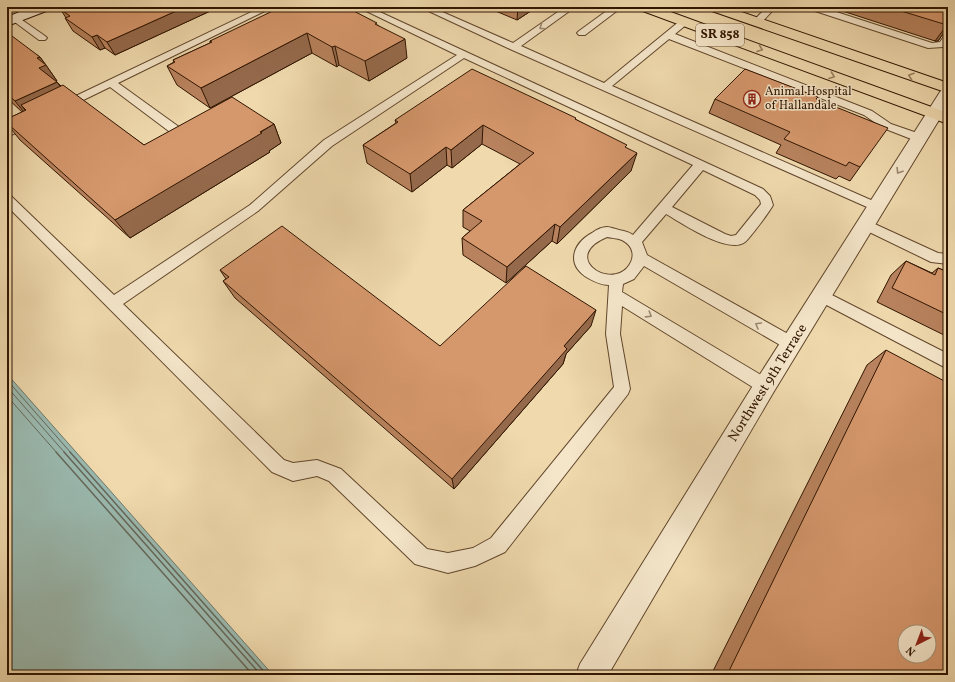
<svg xmlns="http://www.w3.org/2000/svg" width="955" height="682" font-family="Vollkorn,serif">
  <style>
    .water { fill: #9ab9af; stroke: #707769 }
    .lines { fill: none; stroke-linecap: round; stroke-linejoin: round }
    .shore-far1 { stroke: #656758; stroke-width: 1 }
    .shore { stroke: #656758; stroke-width: 1.5 }
    .lane-casing { stroke: #60462b; stroke-width: 2 }
    .street-casing { stroke: #60462b; stroke-width: 2 }
    .secondary-casing { stroke: #301500; stroke-width: 2 }
    .primary-casing { stroke: #301500; stroke-width: 2 }
    .lane { fill: #f5e6ca; fill-rule: evenodd }
    .street { fill: #f5e6ca; fill-rule: evenodd }
    .secondary { fill: #f5e6ca; fill-rule: evenodd }
    .primary { fill: #efd9ad; fill-rule: evenodd }
    .wall { fill: #b7825d; stroke: #301500 }
    .shaded-wall { fill: #956a4c; stroke: #301500 }
    .building { fill: #d5976c; stroke: #301500; fill-rule: evenodd }
    .oneway { stroke: #9c886f }
    .oneway2 { stroke: #99815f }
    .labels { text-anchor: middle; dominant-baseline: central; stroke-width: 3; stroke-linejoin: round; paint-order: stroke }
    .far-poi-label { font-size: 12px; fill: #301500; stroke: #f5e6ca; text-anchor: start }
    .shield { fill: #f5e6ca; stroke: #6b543d; stroke-width: 1 }
    .shield-label { font-size: 13px; font-weight: bold; fill: #301500 }
    .street-label { font-size: 14px; fill: #301500; stroke: #f5e6ca }
  </style>
  <rect width="100%" height="100%" fill="#efd9ad"/>
  <filter id="stains"><feTurbulence type="fractalNoise" baseFrequency=".005" numOctaves="4"/><feColorMatrix values="0 0 0 0 .2 0 0 0 0 .09 0 0 0 0 .02 0 0 0 .5 -.17"/></filter>
  <radialGradient id="worn" r=".72"><stop offset=".6" stop-color="#630" stop-opacity="0"/><stop offset="1" stop-color="#630" stop-opacity=".3"/></radialGradient>
  <path class="water" d="M7,374L273,675H7Z"/>
  <g class="lines">
    <path class="shore-far1" d="M7,380L71,453
      M7,387L65,453
      M7,396L57,453"/>
    <path class="shore" d="M56,452L253,675
      M64,452L261,675
      M70,452L267,675"/>
    <g class="lane-casing">
      <path id="lane" d="M262,7H273L118,83L186,132L188,135L186,138H178L110,87L67,108H59L58,106L59,104Z
        M358,7H369L763,189L770,196L773,205C770,211 750,238 745,242C728,255 682,223 666,214L642,242L647,255L797,339L800,344L797,349L792,350L787,349L644,266L634,279L623,284L622,292L771,381L773,386L771,391L765,393L759,391L622,306L620,334L630,389L628,394L505,552L475,566L448,573L422,566L415,564L329,481L317,476L293,481L272,472L7,206V195L11,196L114,295L250,205L324,140L457,55ZM464,58L693,165L633,235C629,232 624,231 619,230C615,229 610,227 607,227C602,227 596,230 592,233C572,244 566,265 588,278C595,282 601,285 609,285L606,334L614,387L491,538L473,548L448,553L427,549L341,469L317,460L293,463L284,460L123,304L258,211L332,146ZM703,170L755,195L760,200L761,204L736,235L731,236L725,234L672,207ZM607,237C611,238 617,238 622,240C634,246 636,258 627,268C607,289 561,256 607,237Z
        M420,7H431L513,43L565,7H575L521,46L604,83L681,20H687L689,22L687,24L675,34L872,111L891,124L923,135L925,138L923,141L919,142L883,128L864,115L669,39L612,86L880,204L882,207L880,210L876,211L510,49Z
        M612,7H622L585,35H579L577,33L579,31Z
        M767,7H776L760,24H754L752,22Z
        M808,7H821L932,43L940,42L945,35L948,34V44L943,47L928,48L809,9Z
        M15,15L45,36L47,38L45,40H39L12,20L10,18L12,16Z
        M30,119L34,120L36,122L34,124L7,137V129Z
        M866,220L938,253L948,254V264L931,262L861,228L860,225L861,222Z
        M822,290L948,354V369L817,300L815,296L817,292Z"/>
    </g>
    <g class="street-casing">
      <path id="street" d="M948,87V105L773,393L608,675H576L580,664L757,379L940,92L943,89Z"/>
    </g>
    <g class="secondary-casing">
      <path id="secondary" d="M32,7H51L49,10L7,26V17Z"/>
    </g>
    <g class="primary-casing">
      <path id="primary" d="M638,7H657L948,113V124L640,10Z
        M707,7H727L948,83V93L709,10Z"/>
    </g>
    <use href="#lane" class="lane"/>
    <use href="#street" class="street"/>
    <use href="#secondary" class="secondary"/>
    <use href="#primary" class="primary"/>
  </g>
  <path class="wall" d="M219,7L115,55L105,48L100,50L73,31L65,18H66L61,10Z
    M486,7H537L517,20Z
    M830,7H948V27L938,41H935Z
    M378,25L407,58L369,81L339,65L337,67L312,53L210,108L177,85L167,66L174,62L173,60L210,43V41Z
    M7,36L40,57L57,81H56L61,86L144,145L274,124L281,143L269,151L270,152L130,238L20,140L7,124V119L22,112L7,98Z
    M818,97L816,99L860,167L850,181L839,176L836,179L776,153L781,145L709,113L715,99Z
    M575,119L626,148L631,171L557,244L552,241L506,283L463,255L462,238L470,231L463,227V210L520,164L482,144L452,168L447,165L412,192L367,163L363,145L396,123L395,120Z
    M906,261L932,273L938,268L948,272V337L877,302L891,275Z
    M220,270L440,346L591,326L566,354L563,364L454,489L235,298L223,281L226,279Z
    M886,350L948,675H711L867,365Z"/>
  <path class="shaded-wall" d="M185,7H219L115,55L107,42Z
    M518,7H537L517,20Z
    M947,25H948V27L938,41H935Z
    M307,33L312,53L210,108L201,88Z
    M97,35L105,48L100,50L92,37Z
    M405,39L407,58L369,81L365,61Z
    M335,46L339,65L337,67L332,47Z
    M40,57L46,65L57,81L51,84L39,68L37,58Z
    M57,82L69,98L26,110L21,105L30,116L28,117L15,101Z
    M274,124L281,143L269,151L270,152L130,238L115,220Z
    M483,125L482,144L452,168L451,150Z
    M446,147L447,165L412,192L410,174Z
    M637,153L631,171L557,244L560,227Z
    M555,224L552,241L506,283L507,267Z
    M596,310L591,326L566,354L563,364L454,489L452,479L564,346Z"/>
  <path class="building" d="M69,7H185L107,42L97,35L92,37L65,18L70,16L61,10Z
    M281,7H346L377,23L375,24L405,39L365,61L335,46L332,47L307,33L201,88L167,66L175,62L173,60L212,42L210,41Z
    M888,7H948V25H947Z
    M7,36L8,37L12,36L40,57L37,58L46,65L39,68L57,82L15,101L7,94Z
    M472,69L576,118L575,119L627,145L625,147L637,153L560,227L555,224L507,267L462,238L482,221L463,210L534,153L483,125L451,150L446,147L410,174L363,145L398,122L395,120Z
    M745,69L818,97L816,99L888,128L860,167L849,162L846,166L784,139L790,132L715,99Z
    M63,85L144,145L232,97L274,124L260,132L262,133L115,220L7,123V119L26,110L21,105Z
    M282,226L440,346L526,266L596,310L564,346L567,349L452,479L223,281L229,277L220,270Z
    M906,261L935,275L938,268L948,272V315L892,288Z
    M886,350L948,383V675H727ZM905,632H929V656H905Z"/>
  <defs><path id="oneway-chevron" d="M-2-3.5L2.5 0L-2 3.5" fill="none" stroke-width="1.6" stroke-linecap="round" stroke-linejoin="round"/></defs>
  <g class="oneway">
    <use href="#oneway-chevron" transform="translate(542 27) rotate(146)"/>
    <use href="#oneway-chevron" transform="translate(899 171) rotate(122)"/>
    <use href="#oneway-chevron" transform="translate(649 315) rotate(32)"/>
    <use href="#oneway-chevron" transform="translate(758 325) rotate(-150)"/>
  </g>
  <g class="oneway2">
    <use href="#oneway-chevron" transform="translate(760 49) rotate(20)"/>
    <use href="#oneway-chevron" transform="translate(832 76) rotate(20)"/>
    <use href="#oneway-chevron" transform="translate(911 76) rotate(-161)"/>
  </g>
  <defs>
    <g id="building-ring" transform="scale(0.9)"><circle r="9.5" fill="#f5e6ca" stroke="#8f2418" stroke-width="1.5"/><path d="M-4-6H4V6H1V3H-1V6H-4ZM-2.5-4.3h1.7v1.8h-1.7ZM.8-4.3h1.7v1.8H.8ZM-2.5-1h1.7V.8h-1.7ZM.8-1h1.7V.8H.8Z" fill="#8f2418"/></g>
  </defs>
  <g fill-rule="evenodd">
    <use href="#building-ring" x="752" y="99"/>
  </g>
  <g class="labels">
    <g class="far-poi-label">
      <text x="765" y="92">Animal Hospital<tspan x="765" dy="14">of Hallandale</tspan></text>
    </g>
    <rect class="shield" x="696" y="24" width="48" height="22" rx="3"/>
    <g class="shield-label">
      <text x="720" y="35">SR 858</text>
    </g>
    <g class="street-label">
      <text transform="translate(768 383) rotate(-58)">Northwest 9th Terrace</text>
    </g>
  </g>
  <rect width="955" height="682" fill="none" stroke="#efd9ad" stroke-width="24"/>
  <rect x="8" y="8" width="939" height="666" fill="none" stroke="#301500" stroke-width="2"/>
  <rect x="12" y="12" width="931" height="658" fill="none" stroke="#301500"/>
  <g transform="translate(917 644) rotate(222)"><circle r="19" fill="#f5e6ca" stroke="#a69279"/>
  <path d="M0-3L7 15L0 10L-7 15Z" fill="#8f2418"/>
  <text y="-6" font-size="11" font-weight="bold" text-anchor="middle" fill="#301500">N</text>
  </g>
  <rect width="100%" height="100%" filter="url(#stains)"/>
  <rect width="100%" height="100%" fill="url(#worn)"/>
</svg>
